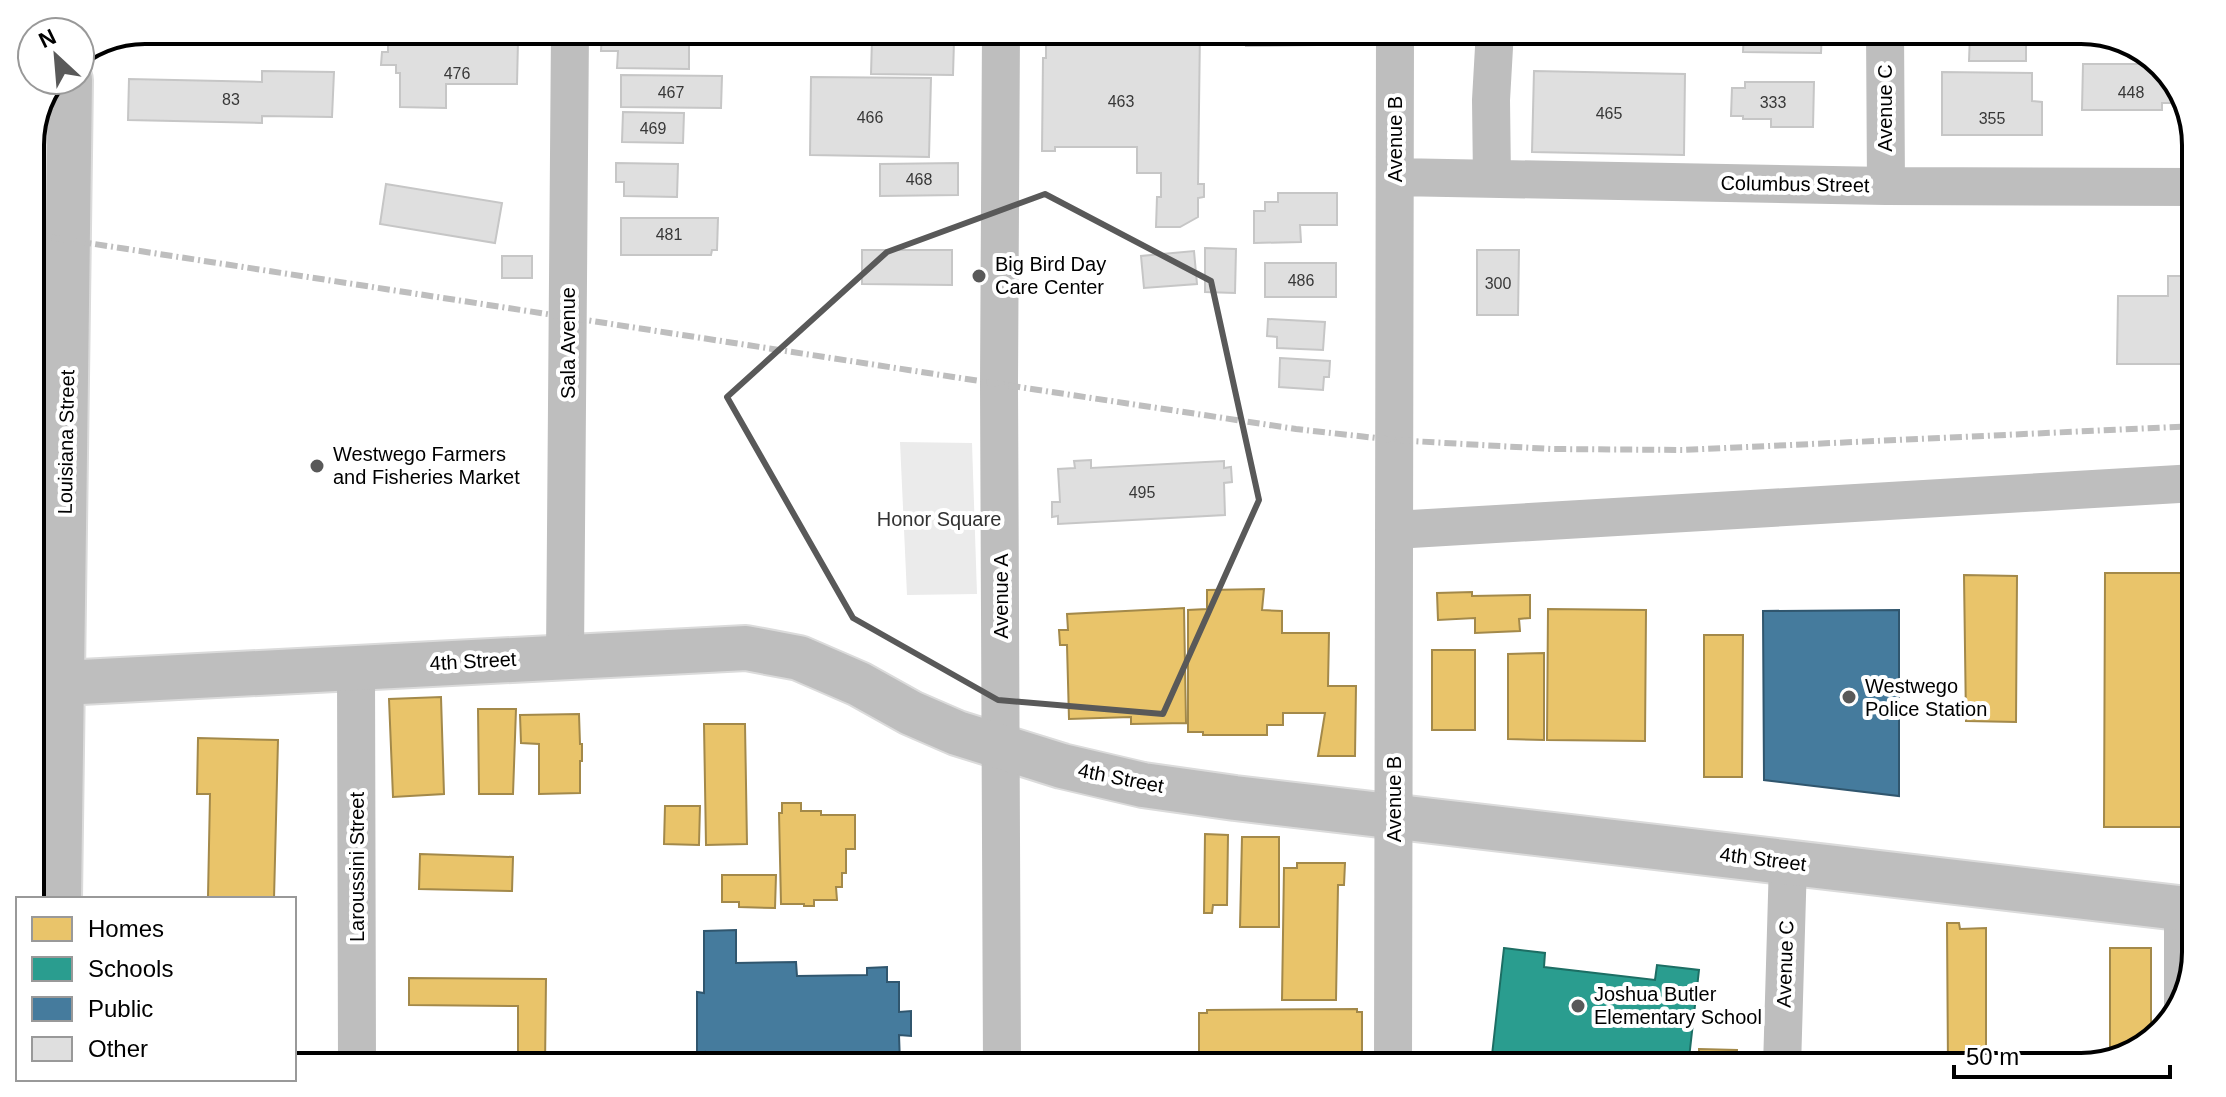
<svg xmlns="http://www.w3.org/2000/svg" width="2226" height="1097" font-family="Helvetica,sans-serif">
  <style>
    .green { fill: #ebebeb }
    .homes { fill: #e9c46a; stroke: #a3894a; stroke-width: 2 }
    .schools { fill: #2a9d8f; stroke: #1d6e64; stroke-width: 2 }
    .public { fill: #457b9d; stroke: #30566e; stroke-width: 2 }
    .building { fill: #dfdfdf; stroke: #c6c6c6; stroke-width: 2 }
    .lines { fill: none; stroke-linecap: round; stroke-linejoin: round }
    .major-casing { stroke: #dbdbdb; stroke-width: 48 }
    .minor { stroke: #bebebe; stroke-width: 38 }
    .major { stroke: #bebebe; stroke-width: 44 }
    .rail { stroke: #bebebe; stroke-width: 6; stroke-dasharray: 12 4 2 4; stroke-linecap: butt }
    .marked { fill: none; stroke: #595959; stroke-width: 6; stroke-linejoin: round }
    .poi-dot { fill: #595959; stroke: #fff; stroke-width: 3 }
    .labels { text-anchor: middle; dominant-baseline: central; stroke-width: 8; stroke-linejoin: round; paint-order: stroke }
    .number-label { font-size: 16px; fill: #383838 }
    .street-label { font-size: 20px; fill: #000; stroke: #fff }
    .poi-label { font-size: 20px; fill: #000; stroke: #fff; text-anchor: start }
    .park-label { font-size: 20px; fill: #323232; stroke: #fff }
    .rim { fill: none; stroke: #000; stroke-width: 4 }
  </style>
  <rect width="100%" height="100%" fill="#fff"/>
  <path class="green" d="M900,442L972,443L977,594L907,595Z"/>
  <path class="homes" d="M2105,573H2196V827H2104Z
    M1964,575L2017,576L2016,722L1966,721Z
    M1264,589L1262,610L1282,611V633H1329L1328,686H1356L1355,756H1318L1325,713H1283V725H1267V735H1203V732H1188V610L1207,609V590Z
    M1472,592V596L1530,595V618L1519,619L1520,631L1475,633V618L1438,620L1437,593Z
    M1184,608L1186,723L1131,724V717L1069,719L1067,645H1060L1059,630H1068L1067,614Z
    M1548,609L1646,610L1645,741L1547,740Z
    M1704,635H1743L1742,777H1704Z
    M1432,650H1475V730H1432Z
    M1544,653V740L1508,739V654Z
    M441,697L444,794L393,797L389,699Z
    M478,709H516L513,794H479Z
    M579,714L580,744H582V761H580V793L539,794V744L521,743L520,715Z
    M704,724H745L747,844L706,845Z
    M198,738L278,740L274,899L208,897L210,794H197Z
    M782,803H801V811H821V815H855V849H846V873H842V887H836L837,900H814V906H804V904H781L779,813H782Z
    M665,806H700L699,845L664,844Z
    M1205,834L1228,835L1227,905H1213L1212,913H1204Z
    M1242,837H1279V927H1240Z
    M420,854L513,857L512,891L419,889Z
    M1297,863H1345L1344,885H1338L1336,1000H1282L1284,868H1297Z
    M722,875H776L775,908L739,907V902H722Z
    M1947,923H1959L1960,929L1986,928V1067H1948Z
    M2110,948H2151V1040L2145,1048L2110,1058Z
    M409,978L546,979L545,1067H518V1006L409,1005Z
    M1357,1009V1012H1362V1067H1199V1013H1207V1010Z
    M1699,1049L1737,1050L1736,1067H1699Z"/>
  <path class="schools" d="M1504,948L1545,953L1544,967L1655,980L1657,965L1699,970L1688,1067H1565L1566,1064L1533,1059V1067L1491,1064Z"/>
  <path class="public" d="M1899,610V796L1764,780L1763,611Z
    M736,930V963L796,962L797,976L867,975V968L887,967V982H899V1012L911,1011V1036L899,1035L900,1063H887V1067H705V1052L697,1053V992L704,993V931Z"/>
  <path class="building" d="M602,30H622V38L689,39V69L617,68L618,51H601Z
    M859,30H950V33Z
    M1046,30H1200L1198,184H1204V197L1198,198V217L1180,227H1156L1157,197H1161V173H1137V147H1055V151H1042L1043,58H1046Z
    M1246,30H1317V45L1246,46Z
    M1541,30H1622V43H1541Z
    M1744,30H1822L1821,53L1743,52Z
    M1962,30H2039V35H2026V61H1969L1970,34H1962Z
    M466,39L518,41L517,84H446V108L400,107V73H396V65H381L382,52H388V43H408V41H466Z
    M872,39L954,41L953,75L871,74Z
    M2083,64H2158L2176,81L2184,103H2162V110H2082Z
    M262,71L334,72L332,117L262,116V123L128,120L129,79L262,82Z
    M1534,71L1685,74L1684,155L1532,152Z
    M1942,72L2032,73V101L2042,102V135H1942Z
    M621,75L722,76L721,108L621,107Z
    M811,77L931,78L929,157L810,155Z
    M1745,82H1814L1813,127H1771V119H1743V116H1731L1732,88H1745Z
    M623,112L684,113L683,143L622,142Z
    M616,163L678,164L677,197L624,196V182H616Z
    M958,163V195L880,196V164Z
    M386,184L502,203L495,243L380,224Z
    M1278,193H1337V225H1300L1301,242L1254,243V211H1265V202H1278Z
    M621,218H718L717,250H712L711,255H621Z
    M1205,248L1236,249L1235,293L1205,292Z
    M862,250H952V285L862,284Z
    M1477,250H1519L1518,315H1477Z
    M1194,251L1197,284L1144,288L1141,256Z
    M502,256H532V278H502Z
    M1265,263H1336V297H1265Z
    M2168,276H2189V297H2196V364H2117L2118,296H2168Z
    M1268,319L1325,322L1323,350L1277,348V337L1267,336Z
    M1280,358L1330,361L1329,377H1324L1323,390L1279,387Z
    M1091,460V468L1224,461V468L1231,467L1232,482L1224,483L1225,515L1058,524V516L1052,517V502H1060L1058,469L1075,468L1074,461Z"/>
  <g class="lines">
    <g class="major-casing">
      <path id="major" d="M62,683L746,648L799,658L859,684L911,713L957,733L1062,766L1143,785L1235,798L2196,910
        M59,899L70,80"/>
    </g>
    <path class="minor" d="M1001,30L999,384L1002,1067
      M1885,30L1886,186
      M1395,177L1886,186L2196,187
      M1492,179L1491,100L1495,30
      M1394,530L2196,483
      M565,656L570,30
      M356,667L357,1067
      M30,685L62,683
      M2183,1004V909
      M1393,1067L1395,30
      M1782,1067L1788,862"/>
    <use href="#major" class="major"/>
    <path class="rail" d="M30,234L999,384L1296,429L1394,440L1551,449L1683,450L2196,426"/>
  </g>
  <path class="marked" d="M1045,194L1211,281L1259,500L1163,714L998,700L853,618L727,397L887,252Z"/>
  <g class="poi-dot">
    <circle cx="979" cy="276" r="8"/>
    <circle cx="317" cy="466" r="8"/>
    <circle cx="1849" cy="697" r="8"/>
    <circle cx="1578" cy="1006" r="8"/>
  </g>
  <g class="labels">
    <g class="number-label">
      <text x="457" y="73">476</text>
      <text x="671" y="92">467</text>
      <text x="2131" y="92">448</text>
      <text x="231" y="99">83</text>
      <text x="1121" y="101">463</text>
      <text x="1773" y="102">333</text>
      <text x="1609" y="113">465</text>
      <text x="870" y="117">466</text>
      <text x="1992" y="118">355</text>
      <text x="653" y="128">469</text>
      <text x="919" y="179">468</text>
      <text x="669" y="234">481</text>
      <text x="1301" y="280">486</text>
      <text x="1498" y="283">300</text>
      <text x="1142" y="492">495</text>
    </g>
    <g class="street-label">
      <text transform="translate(1885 108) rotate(-90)">Avenue C</text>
      <text transform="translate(1395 139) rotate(-90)">Avenue B</text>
      <text transform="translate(1795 184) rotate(1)">Columbus Street</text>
      <text transform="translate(568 343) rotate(-90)">Sala Avenue</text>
      <text transform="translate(66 442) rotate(-89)">Louisiana Street</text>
      <text transform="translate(1001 596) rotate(-90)">Avenue A</text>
      <text transform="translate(473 661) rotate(-3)">4th Street</text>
      <text transform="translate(1121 778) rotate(11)">4th Street</text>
      <text transform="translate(1394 799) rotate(-90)">Avenue B</text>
      <text transform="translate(1763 859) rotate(7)">4th Street</text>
      <text transform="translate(357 867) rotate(-90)">Laroussini Street</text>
      <text transform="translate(1785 964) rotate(-88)">Avenue C</text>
    </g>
    <g class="poi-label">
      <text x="995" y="264">Big Bird Day<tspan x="995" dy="23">Care Center</tspan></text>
      <text x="333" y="454">Westwego Farmers<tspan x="333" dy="23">and Fisheries Market</tspan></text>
      <text x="1865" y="686">Westwego<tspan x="1865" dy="23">Police Station</tspan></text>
      <text x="1594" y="994">Joshua Butler<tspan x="1594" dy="23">Elementary School</tspan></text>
    </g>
    <g class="park-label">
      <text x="939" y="519">Honor Square</text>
    </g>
  </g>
  <path d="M0 0H2226V1097H0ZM145 44H2081A101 101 0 0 1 2182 145V952A101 101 0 0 1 2081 1053H145A101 101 0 0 1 44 952V145A101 101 0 0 1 145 44Z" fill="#fff" fill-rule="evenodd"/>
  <path class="rim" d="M145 44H2081A101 101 0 0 1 2182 145V952A101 101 0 0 1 2081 1053H145A101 101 0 0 1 44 952V145A101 101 0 0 1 145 44Z"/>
  <rect x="16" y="897" width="280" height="184" fill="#ffffff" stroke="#999999" stroke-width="2"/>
  <rect x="32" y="917" width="40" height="24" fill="#e9c46a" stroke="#999999" stroke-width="2"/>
  <text x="88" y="937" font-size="24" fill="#000000">Homes</text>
  <rect x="32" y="957" width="40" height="24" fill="#2a9d8f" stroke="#999999" stroke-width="2"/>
  <text x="88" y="977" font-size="24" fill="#000000">Schools</text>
  <rect x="32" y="997" width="40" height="24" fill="#457b9d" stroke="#999999" stroke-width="2"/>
  <text x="88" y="1017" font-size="24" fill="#000000">Public</text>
  <rect x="32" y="1037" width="40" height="24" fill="#dfdfdf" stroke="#999999" stroke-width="2"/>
  <text x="88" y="1057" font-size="24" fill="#000000">Other</text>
  <g transform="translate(56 56) rotate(334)"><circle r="38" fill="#ffffff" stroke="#999999" stroke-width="2"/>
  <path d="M0-6L14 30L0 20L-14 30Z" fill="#595959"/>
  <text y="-12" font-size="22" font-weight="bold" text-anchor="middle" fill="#000000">N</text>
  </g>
  <path d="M1954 1065v12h216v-12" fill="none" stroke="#000000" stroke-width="4"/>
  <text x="1966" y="1065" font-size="24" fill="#000000" stroke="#ffffff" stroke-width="6" paint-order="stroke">50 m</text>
</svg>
